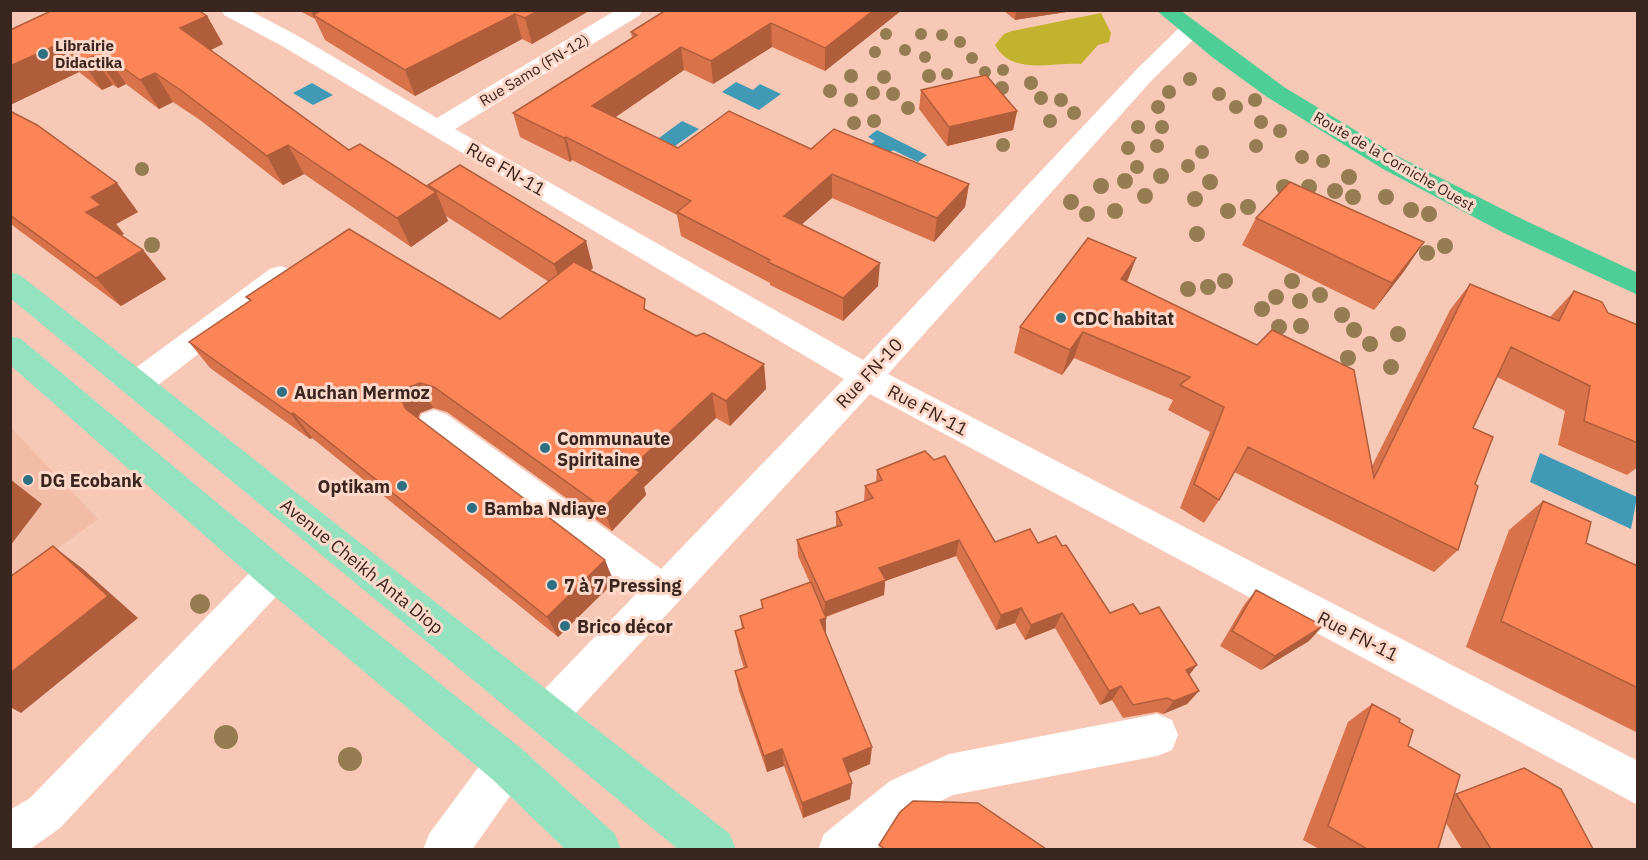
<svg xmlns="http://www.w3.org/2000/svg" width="1648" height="860" font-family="'IBM Plex Sans',sans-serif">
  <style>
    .built { fill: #f2bca7 }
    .green { fill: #c3b22e }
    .water { fill: #409ab6 }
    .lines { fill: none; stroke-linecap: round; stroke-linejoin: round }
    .minor { fill: #fff; fill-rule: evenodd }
    .major { fill: #95e2c1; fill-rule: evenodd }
    .highway { fill: #4ece97; fill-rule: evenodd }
    .tree { fill: #967c52 }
    .wall { fill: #d8724a }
    .shaded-wall { fill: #b05d3c }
    .building { fill: #fb8556; stroke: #b05d3c; stroke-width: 1.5 }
    .poi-dot { fill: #2f6f83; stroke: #ffd8c9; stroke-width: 2 }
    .labels { text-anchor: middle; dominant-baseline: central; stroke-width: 6; stroke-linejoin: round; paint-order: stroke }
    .far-poi-label { font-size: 15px; font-weight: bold; fill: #38261f; stroke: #ffd8c9; text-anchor: start }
    .far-street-label { font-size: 15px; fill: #38261f; stroke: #ffd8c9 }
    .street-label { font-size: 18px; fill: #38261f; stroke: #ffd8c9 }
    .poi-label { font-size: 18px; font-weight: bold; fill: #38261f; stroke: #ffd8c9; text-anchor: start }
  </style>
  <rect width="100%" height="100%" fill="#f8c8b6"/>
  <path class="built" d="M10,427L98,519L11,582H10Z"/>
  <path class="green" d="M1101,13L1111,33L1109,42L1098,45L1081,64C1051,62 1012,76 995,45L1004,34L1012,31Z"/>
  <path class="water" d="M736,82L753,90L760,84L781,94L759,110L722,92Z
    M312,83L333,95L313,105L293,93Z
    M682,121L699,129L675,146L659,138Z
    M877,130L927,155L918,162L893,150L870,168L851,160L875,141L868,137Z
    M1540,453L1637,497L1631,529L1530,482Z"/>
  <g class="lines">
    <path class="minor" d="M222,10H249L298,36L437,118L616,10H642L640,15L455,129L863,360L1137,69L1182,25L1190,23L1198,25L1201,30L1198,35L1153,79L888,374L1638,761V805L870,394L561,729L547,735L533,729L527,715L533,701L636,594L422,432L418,423L422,414L434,410L446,414L661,569L844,379L282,46L224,15Z
      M280,266L290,269L294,276L290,283L148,393L137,396L126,393L121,384L126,375L270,269Z
      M274,557L287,561L292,573L287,585L60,828L29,850H10V810L30,798L261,561Z
      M1157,714L1172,720L1178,735L1172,750L1157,756L953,795L920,811L875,850H818L824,834L890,781L949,754Z
      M507,743L522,749L528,764L522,779L472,850H423L429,834L492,749Z"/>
    <path class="major" d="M10,272L20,275L730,834L736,850H679L10,298Z
      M10,336L21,339L287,561L522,749L615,834L621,850H566L492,779L261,585L10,365Z"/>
    <path class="highway" d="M1156,10H1180L1284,87L1401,158L1524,220L1638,273V295L1504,233L1383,169L1267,97L1212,57Z"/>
  </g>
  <g class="tree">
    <circle cx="886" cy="34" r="6"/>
    <circle cx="921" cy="34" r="6"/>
    <circle cx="942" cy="35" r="6"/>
    <circle cx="960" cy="42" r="6"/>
    <circle cx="905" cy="50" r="6"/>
    <circle cx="875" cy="52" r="6"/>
    <circle cx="925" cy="57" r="6"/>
    <circle cx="972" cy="58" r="6"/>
    <circle cx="1003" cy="70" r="6"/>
    <circle cx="985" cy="72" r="6"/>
    <circle cx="947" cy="74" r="6"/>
    <circle cx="851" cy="76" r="7"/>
    <circle cx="929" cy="76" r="7"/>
    <circle cx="884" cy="77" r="7"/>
    <circle cx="1190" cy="79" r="7"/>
    <circle cx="1031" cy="83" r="7"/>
    <circle cx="1002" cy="88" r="7"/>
    <circle cx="830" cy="91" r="7"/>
    <circle cx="1169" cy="92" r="7"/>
    <circle cx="873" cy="93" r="7"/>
    <circle cx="893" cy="94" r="7"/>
    <circle cx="1219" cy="94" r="7"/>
    <circle cx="1041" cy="98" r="7"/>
    <circle cx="851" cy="100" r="7"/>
    <circle cx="1061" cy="100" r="7"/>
    <circle cx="1255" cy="100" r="7"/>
    <circle cx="1158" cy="107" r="7"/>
    <circle cx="1236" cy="107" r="7"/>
    <circle cx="908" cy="108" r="7"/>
    <circle cx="1074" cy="113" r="7"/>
    <circle cx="874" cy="121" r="7"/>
    <circle cx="1050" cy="121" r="7"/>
    <circle cx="1261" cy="122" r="7"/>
    <circle cx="854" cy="123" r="7"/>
    <circle cx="1138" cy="127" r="7"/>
    <circle cx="1162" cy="127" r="7"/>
    <circle cx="1280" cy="131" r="7"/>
    <circle cx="1003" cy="145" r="7"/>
    <circle cx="1157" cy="146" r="7"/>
    <circle cx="1256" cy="146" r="7"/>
    <circle cx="1128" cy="148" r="7"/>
    <circle cx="1202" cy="152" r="7"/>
    <circle cx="1302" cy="157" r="7"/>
    <circle cx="1323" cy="161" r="7"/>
    <circle cx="1188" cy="166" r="7"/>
    <circle cx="1137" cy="167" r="7"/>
    <circle cx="142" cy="169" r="7"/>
    <circle cx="1161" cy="176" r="8"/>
    <circle cx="1349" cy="177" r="8"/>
    <circle cx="1125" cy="181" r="8"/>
    <circle cx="1210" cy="182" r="8"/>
    <circle cx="1101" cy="186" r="8"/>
    <circle cx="1284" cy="187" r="8"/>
    <circle cx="1309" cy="187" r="8"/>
    <circle cx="1335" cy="191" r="8"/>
    <circle cx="1145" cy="196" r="8"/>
    <circle cx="1353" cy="197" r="8"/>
    <circle cx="1386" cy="197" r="8"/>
    <circle cx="1195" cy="199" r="8"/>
    <circle cx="1071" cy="202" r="8"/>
    <circle cx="1248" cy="207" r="8"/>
    <circle cx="1411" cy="210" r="8"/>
    <circle cx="1115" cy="211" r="8"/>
    <circle cx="1228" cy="211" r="8"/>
    <circle cx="1087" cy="214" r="8"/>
    <circle cx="1429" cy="214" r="8"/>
    <circle cx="1197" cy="234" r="8"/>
    <circle cx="152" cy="245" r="8"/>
    <circle cx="1445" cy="246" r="8"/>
    <circle cx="1427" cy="253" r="8"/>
    <circle cx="1225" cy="281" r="8"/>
    <circle cx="1292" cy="281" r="8"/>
    <circle cx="1208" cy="287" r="8"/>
    <circle cx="1188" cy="289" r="8"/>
    <circle cx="1320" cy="295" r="8"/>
    <circle cx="1276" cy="297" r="8"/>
    <circle cx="1300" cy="301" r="8"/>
    <circle cx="1262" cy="309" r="8"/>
    <circle cx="1342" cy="315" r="8"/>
    <circle cx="1301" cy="326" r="8"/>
    <circle cx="1279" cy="327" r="8"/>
    <circle cx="1354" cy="330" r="8"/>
    <circle cx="1398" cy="334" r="8"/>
    <circle cx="1370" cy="344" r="8"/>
    <circle cx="1348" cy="358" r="8"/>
    <circle cx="1391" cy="367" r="8"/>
    <circle cx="200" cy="604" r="10"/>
    <circle cx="226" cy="737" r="12"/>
    <circle cx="350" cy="759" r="12"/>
  </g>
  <path class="wall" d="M51,10H198L207,16L223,44L210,50L349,150L429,188L428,185L593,268L590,271L647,310L696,336L764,364L766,389L730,426L716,418L644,487L646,495L612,531L447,412L433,408L420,413L418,418L614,582L558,637L312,438L310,439L210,368L189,342L250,301L246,297L500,319L549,282L446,216L448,221L411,247L304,174L283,185L200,120L173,102L159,109L126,84L118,88L113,85L102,90L79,72L10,105V30L52,12Z
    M298,10H587V12L532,44L522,39L415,96L325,40L315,19Z
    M666,10H902L825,71L772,47L713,84L684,70L615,117L678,148L811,149L969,184L965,207L934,242L832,198L802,224L878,286L843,321L770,285V283L681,236L677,215L572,160L570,162L520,137L513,113L632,38L631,32Z
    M1003,10H1079L1015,20Z
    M921,90L1017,111L1013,130L947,146L919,109Z
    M10,111L138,212L116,224L124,234L121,235L143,250L166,279L121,306L16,228L10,223Z
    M1256,218L1405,270L1374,310L1242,245Z
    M1136,258L1127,282L1372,466L1450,310L1470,284L1550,317L1574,291L1608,313L1638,325V467L1627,475L1558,445L1565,411L1497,377L1473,428L1475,484L1458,550L1434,572L1234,472L1219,500L1204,523L1180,508L1210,432L1168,410L1173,400L1074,358L1062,375L1014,353L1020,327Z
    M877,470L995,542L1038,543L1062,546L1110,613L1140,614L1189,675L1199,691L1187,704L1163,714L1157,712L1123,718L1112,700L1100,705L1055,628L1025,640L1015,623L996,630L956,556L885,581L884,595L826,617V636L870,764L848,773L850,799L803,818L784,766L767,772L739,691L735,671L744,668L739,652L735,631L742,629L740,616L762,609L761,600L810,583L798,556L797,540L836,527V512L864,501L865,486L876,482Z
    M1543,501L1586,543L1638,566V733L1466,647L1509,530Z
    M1256,590L1309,641L1261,670L1220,646L1244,605Z
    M1372,704L1399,722L1408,746L1454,795L1524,768L1593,849H1462L1446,823L1438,849H1319L1303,840L1348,722Z"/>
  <path class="shaded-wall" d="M311,10H329L313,15L315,19Z
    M539,10H587V12L532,44L525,18Z
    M874,10H902L825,71V48Z
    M1016,10H1079L1015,20Z
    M515,14L522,39L415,96L405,70Z
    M207,16L223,44L197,57L180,28Z
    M771,23L772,47L713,84L711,61Z
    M59,44L79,72L10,105V66Z
    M681,47L684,70L597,130L592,106Z
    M93,56L113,85L102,90L82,61Z
    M107,56L126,84L118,88L98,59Z
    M155,73L173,102L159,109L140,80Z
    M1017,111L1013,130L947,146L949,127Z
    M566,137L572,160L570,162L564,138Z
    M288,145L304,174L283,185L267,156Z
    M832,174V198L785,239L784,216Z
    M117,183L138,212L116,224L124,234L110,241L86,212L91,197Z
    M969,184L965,207L934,242L937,218Z
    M436,192L448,221L411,247L397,218Z
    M586,241L593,268L563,291L554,264Z
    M1424,242L1405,270L1374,310L1392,283Z
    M143,250L166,279L121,306L96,278Z
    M1136,258L1126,284L1121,279Z
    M880,263L878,286L843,321V298Z
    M1083,332L1074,358L1062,375L1070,350Z
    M764,364L766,389L730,426L726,401Z
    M420,383L433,408L420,413L416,424L406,409L401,399L406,388Z
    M712,393L716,418L644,487L646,495L612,531L603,508L632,467Z
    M293,413L312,438L310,439L291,414Z
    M10,479L42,504L10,546Z
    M959,540L956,556L885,581L884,595L824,617L825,602L879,568Z
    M53,546L83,569L138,618L21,713L10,707V673Z
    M605,560L614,582L558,637L547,617Z
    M1021,608L1015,623L996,630L1001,615Z
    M1062,613L1055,628L1025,640L1031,625Z
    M826,618V639L820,620Z
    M1323,626L1309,641L1261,670L1275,656Z
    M1197,665L1186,679V670Z
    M1121,686L1112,700L1100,705L1109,691Z
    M1199,691L1187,704L1163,714L1174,701Z
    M872,747L870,764L842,776L843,759Z
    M782,749L784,766L767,772L764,756Z
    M852,783L850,799L803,818L802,803Z"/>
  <path class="building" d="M53,10H198L207,16L180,28L349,150L360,144L436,192L397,218L288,145L267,156L182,91L155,73L140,80L107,56L98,59L93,56L82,61L59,44L10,66V30Z
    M322,10H539L525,18L515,14L405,70L313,15Z
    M666,10H874L825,48L771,23L711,61L681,47L592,106L678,148L729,111L811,149L834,129L969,184L937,218L832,174L784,216L880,263L843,298L768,262L770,260L677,212L691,201L566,137L564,138L513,113L637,35L631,32Z
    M986,75L1017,111L949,127L921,90Z
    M10,111L37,125L117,183L91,197L101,205L86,212L143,250L96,278L10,215Z
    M460,165L586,241L554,264L428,185Z
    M1290,182L1424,242L1392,283L1256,218Z
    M349,229L500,319L574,262L645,299L644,309L696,336L704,333L764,364L726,401L712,393L632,467L640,472L603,508L434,387L420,383L406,388L401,399L406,409L605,560L547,617L293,413L291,414L189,342L251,300L246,297Z
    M1088,238L1136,258L1121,279L1257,345L1272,330L1354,370L1374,478L1470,284L1559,321L1574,291L1602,302L1608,313L1638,325V443L1584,421L1590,386L1511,347L1473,428L1493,437L1475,484L1478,486L1458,550L1248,447L1219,500L1194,484L1224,407L1180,385L1190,377L1083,332L1070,350L1020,327Z
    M925,451L934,460L945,456L995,542L1030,529L1038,543L1056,536L1062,546L1066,545L1110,613L1133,604L1140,614L1159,607L1197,665L1186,670L1199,691L1174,701L1167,698L1133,705L1121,686L1109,691L1062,613L1031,625L1021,608L1001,615L959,540L879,568L886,580L825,602L797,540L842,525L836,512L873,498L865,486L882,480L877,470Z
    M1543,501L1591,522L1586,543L1638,566V688L1501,621Z
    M53,546L108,596L10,673V577Z
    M811,582L826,618L820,620L872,747L843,759L852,783L802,803L782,749L764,756L735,671L747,667L735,631L744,628L740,616L763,608L761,600Z
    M1256,590L1323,626L1275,656L1232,631Z
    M1372,704L1400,719L1399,722L1413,730L1408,746L1460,775L1438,849H1367L1328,826Z
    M1524,768L1561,789L1593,849H1491L1456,794Z
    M913,801L978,803L1046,849H885L879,845L900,812Z"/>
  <g class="poi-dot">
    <circle cx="43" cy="54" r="6"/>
    <circle cx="1061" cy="318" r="6"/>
    <circle cx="282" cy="392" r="6"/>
    <circle cx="545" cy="448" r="6"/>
    <circle cx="28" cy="480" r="6"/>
    <circle cx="402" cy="486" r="6"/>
    <circle cx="472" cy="508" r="6"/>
    <circle cx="552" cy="585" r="6"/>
    <circle cx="565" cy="626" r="6"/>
  </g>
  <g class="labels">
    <g class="far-poi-label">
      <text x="55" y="45">Librairie<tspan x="55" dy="17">Didactika</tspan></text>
    </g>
    <g class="far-street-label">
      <text transform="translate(534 70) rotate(-31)">Rue Samo (FN-12)</text>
      <text transform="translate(1394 161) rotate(30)">Route de la Corniche Ouest</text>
    </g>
    <g class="street-label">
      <text transform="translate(506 169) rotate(30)">Rue FN-11</text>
      <text transform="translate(869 373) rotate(-47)">Rue FN-10</text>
      <text transform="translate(928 410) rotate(28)">Rue FN-11</text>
      <text transform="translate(362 566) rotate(39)">Avenue Cheikh Anta Diop</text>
      <text transform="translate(1358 636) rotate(27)">Rue FN-11</text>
    </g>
    <g class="poi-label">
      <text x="1073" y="318">CDC habitat</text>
      <text x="294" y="392">Auchan Mermoz</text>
      <text x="557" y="438">Communaute<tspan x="557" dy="21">Spiritaine</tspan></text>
      <text x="40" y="480">DG Ecobank</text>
      <text x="390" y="486" text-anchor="end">Optikam</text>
      <text x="484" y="508">Bamba Ndiaye</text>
      <text x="564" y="585">7 à 7 Pressing</text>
      <text x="577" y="626">Brico décor</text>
    </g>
  </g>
  <rect width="1648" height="860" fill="none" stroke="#38261f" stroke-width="24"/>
</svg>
